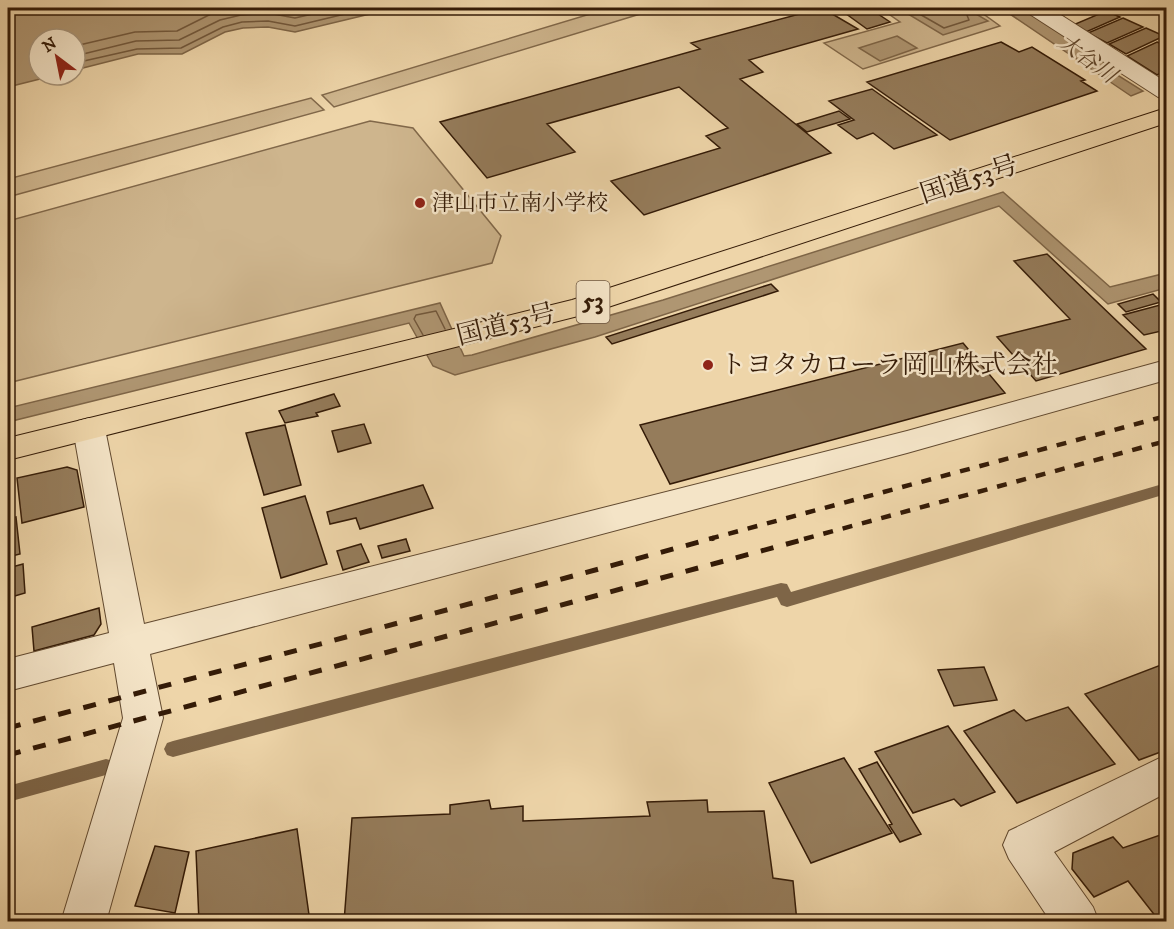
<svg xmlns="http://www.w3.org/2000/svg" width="1174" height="929" font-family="'IM FELL DW Pica','Noto Serif JP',serif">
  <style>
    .green { fill: #ceb58d; stroke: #81684a; stroke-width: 1.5 }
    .water { fill: #af9672; stroke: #7e6547; stroke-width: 1.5 }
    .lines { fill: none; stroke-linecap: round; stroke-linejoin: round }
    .shore { stroke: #72583c; stroke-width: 1.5 }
    .stream { fill: #7e6547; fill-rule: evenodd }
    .building { fill: #957c5b; stroke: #341b07; stroke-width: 1.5 }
    .minor-casing { stroke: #624a30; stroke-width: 2 }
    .trunk-casing { stroke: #341b07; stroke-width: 2 }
    .minor { fill: #f4e4c7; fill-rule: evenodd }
    .trunk { fill: #eed5a9; fill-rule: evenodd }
    .rail-far1 { stroke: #341b07; stroke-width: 4.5; stroke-dasharray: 10 10; stroke-linecap: butt }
    .rail { stroke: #341b07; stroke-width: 5; stroke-dasharray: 13 13; stroke-linecap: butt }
    .poi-dot { fill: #8f2418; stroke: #f4e4c7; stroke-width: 2 }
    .labels { text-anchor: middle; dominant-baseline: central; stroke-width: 5; stroke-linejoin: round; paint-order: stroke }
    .far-water-label { font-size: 22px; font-style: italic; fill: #5f462c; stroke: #f4e4c7 }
    .far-poi-label { font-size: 22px; fill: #341b07; stroke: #f4e4c7; text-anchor: start }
    .shield { fill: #f4e4c7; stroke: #6e5741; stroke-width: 1.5 }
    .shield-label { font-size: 24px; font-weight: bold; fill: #341b07 }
    .street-label { font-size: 26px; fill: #341b07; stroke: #f4e4c7 }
    .poi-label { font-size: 26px; fill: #341b07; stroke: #f4e4c7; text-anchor: start }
  </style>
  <rect width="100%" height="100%" fill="#eed5a9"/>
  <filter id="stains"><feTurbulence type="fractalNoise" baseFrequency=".00333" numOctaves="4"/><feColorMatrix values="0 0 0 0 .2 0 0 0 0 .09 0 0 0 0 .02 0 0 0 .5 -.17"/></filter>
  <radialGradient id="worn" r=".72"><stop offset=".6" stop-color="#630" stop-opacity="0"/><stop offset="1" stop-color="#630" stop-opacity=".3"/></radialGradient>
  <path class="green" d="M610,8H660L334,107L322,95Z
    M880,8H975L1000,26L863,69L824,43L900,22Z
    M311,98L324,110L8,197V179Z
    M370,121L413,128L501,236L492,263L8,383V221Z"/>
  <path class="water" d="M8,8H395L295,32L268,27L243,28L225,32L182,54H138L75,70V39H39V75H56L8,87Z
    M898,8H966L988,21L943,35Z
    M1001,8H1027L1109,63L1103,66L1143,91L1131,96Z
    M897,36L917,48L880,61L859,48Z
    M1003,192L1110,287L1166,273V288L1108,304L999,206L595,337L455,375L433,366L409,323L8,422V408L440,303L464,356L472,355L663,300Z"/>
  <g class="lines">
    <path class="shore" d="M909,8L944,28L969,20L964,8
      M75,46L135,32L177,31L215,12L232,8
      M75,56L136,41L179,40L220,20L241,15L268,13L295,18L339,8
      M75,63L137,49L181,48L223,27L242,22L268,21L295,26L370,8
      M423,335L414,319L416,315L436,311L445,329"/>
    <path class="stream" d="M1166,483V494L787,607L781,605L777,597L173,757L167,755L164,749L167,743L173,741L781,583L787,584L791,592Z
      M106,759L113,761L115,767L113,773L8,802V786Z"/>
  </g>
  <path class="building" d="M822,8L858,29L749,60L763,72L740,79L831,153L644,215L611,181L720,148L706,136L728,128L679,87L547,124L575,152L487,178L440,122L700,49L691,43Z
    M838,8H876L880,10L875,12L890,22L867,29Z
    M1106,11L1120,17L1086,32L1073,25Z
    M1123,18L1143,27L1107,43L1088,33Z
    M1146,28L1164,36L1126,54L1109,44Z
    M1001,42L1019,52L1032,47L1085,80L1081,81L1097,91L950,140L867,82Z
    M1157,42L1166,46V70L1157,75L1127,56Z
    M872,89L937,135L894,149L873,133L857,139L838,125L854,120L829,101Z
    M839,111L850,119L807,132L797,124Z
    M1047,254L1146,349L1036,381L997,337L1070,319L1014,261Z
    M771,284L778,291L612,344L606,337Z
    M1153,294L1161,302L1126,312L1118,304Z
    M1160,305L1166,311V330L1144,335L1123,315Z
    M963,343L1005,393L670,484L640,425Z
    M334,394L340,406L316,413L318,416L285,423L279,411Z
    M364,424L371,443L338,452L332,431Z
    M285,425L301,485L264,495L246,433Z
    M67,467L77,470L84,507L22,523L17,478Z
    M423,485L433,508L360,529L356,518L330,524L327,512Z
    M305,496L327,564L281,578L262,508Z
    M16,517L20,554L8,557V519Z
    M406,539L410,551L382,558L378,546Z
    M361,544L369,562L343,570L337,551Z
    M23,564L25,593L8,598V568Z
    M99,608L101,624L94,635L34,651L32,627Z
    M1166,663V750L1139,760L1085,694Z
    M984,667L997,700L954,706L938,670Z
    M1068,707L1115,764L1017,803L964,731L1014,710L1026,721Z
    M948,726L995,792L961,806L954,799L913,813L875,752Z
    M844,758L892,833L811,863L769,783Z
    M877,762L921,834L900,842L889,825L892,824L859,769Z
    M489,800L491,809L523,806V821L650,816L647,802L707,800L708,812L764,811L773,878L793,881L797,922H344L352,818L450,814V805Z
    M297,829L310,922H199L196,851Z
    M1166,833V922H1160L1128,881L1094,897L1072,869L1073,853L1113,837L1123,848Z
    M155,846L189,852L175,913L135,906Z"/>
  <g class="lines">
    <g class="minor-casing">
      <path id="minor" d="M1026,8H1050L1166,82V99L1158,97L1028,13Z
        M1166,360V380L907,453L150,654L163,718L106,922H61L123,718L114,663L8,691V659L109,633L73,429L78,421L89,418L100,421L105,429L144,624L907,431Z
        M1166,755V793L1054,852L1093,907L1099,922H1051L1009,859L1003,845L1009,831Z"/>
    </g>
    <g class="trunk-casing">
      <path id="trunk" d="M1166,108V123L590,313L8,460V438L572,300Z"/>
    </g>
    <use href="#minor" class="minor"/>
    <use href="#trunk" class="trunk"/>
    <path class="rail-far1" d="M709,539L1166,416
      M804,539L1166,441"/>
    <path class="rail" d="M8,728L714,538
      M8,755L809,538"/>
  </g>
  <g class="poi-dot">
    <circle cx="420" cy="203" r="6"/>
    <circle cx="708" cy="365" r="6"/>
  </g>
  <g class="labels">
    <g class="far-water-label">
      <text transform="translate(1087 59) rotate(36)">大谷川</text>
    </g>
    <g class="far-poi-label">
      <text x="432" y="203">津山市立南小学校</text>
    </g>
    <rect class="shield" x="576.5" y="281" width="33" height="42" rx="4.5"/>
    <g class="shield-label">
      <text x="593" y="302">53</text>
    </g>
    <g class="street-label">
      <text transform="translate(969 180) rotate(-18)">国道53号</text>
      <text transform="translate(506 325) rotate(-14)">国道53号</text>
    </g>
    <g class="poi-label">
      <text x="720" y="365">トヨタカローラ岡山株式会社</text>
    </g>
  </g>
  <rect width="1174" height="929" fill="none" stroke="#eed5a9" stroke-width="30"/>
  <rect x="9" y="9" width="1156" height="911" fill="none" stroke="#341b07" stroke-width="3"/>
  <rect x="15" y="15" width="1144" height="899" fill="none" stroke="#341b07" stroke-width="1.5"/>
  <g transform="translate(57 57) rotate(328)"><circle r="28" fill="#f4e4c7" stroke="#a7947a" stroke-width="1.5"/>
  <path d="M0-4.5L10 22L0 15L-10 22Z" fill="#8f2418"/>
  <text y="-9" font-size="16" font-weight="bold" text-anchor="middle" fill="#341b07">N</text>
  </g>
  <rect width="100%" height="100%" filter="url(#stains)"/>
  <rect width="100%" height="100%" fill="url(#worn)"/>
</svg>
